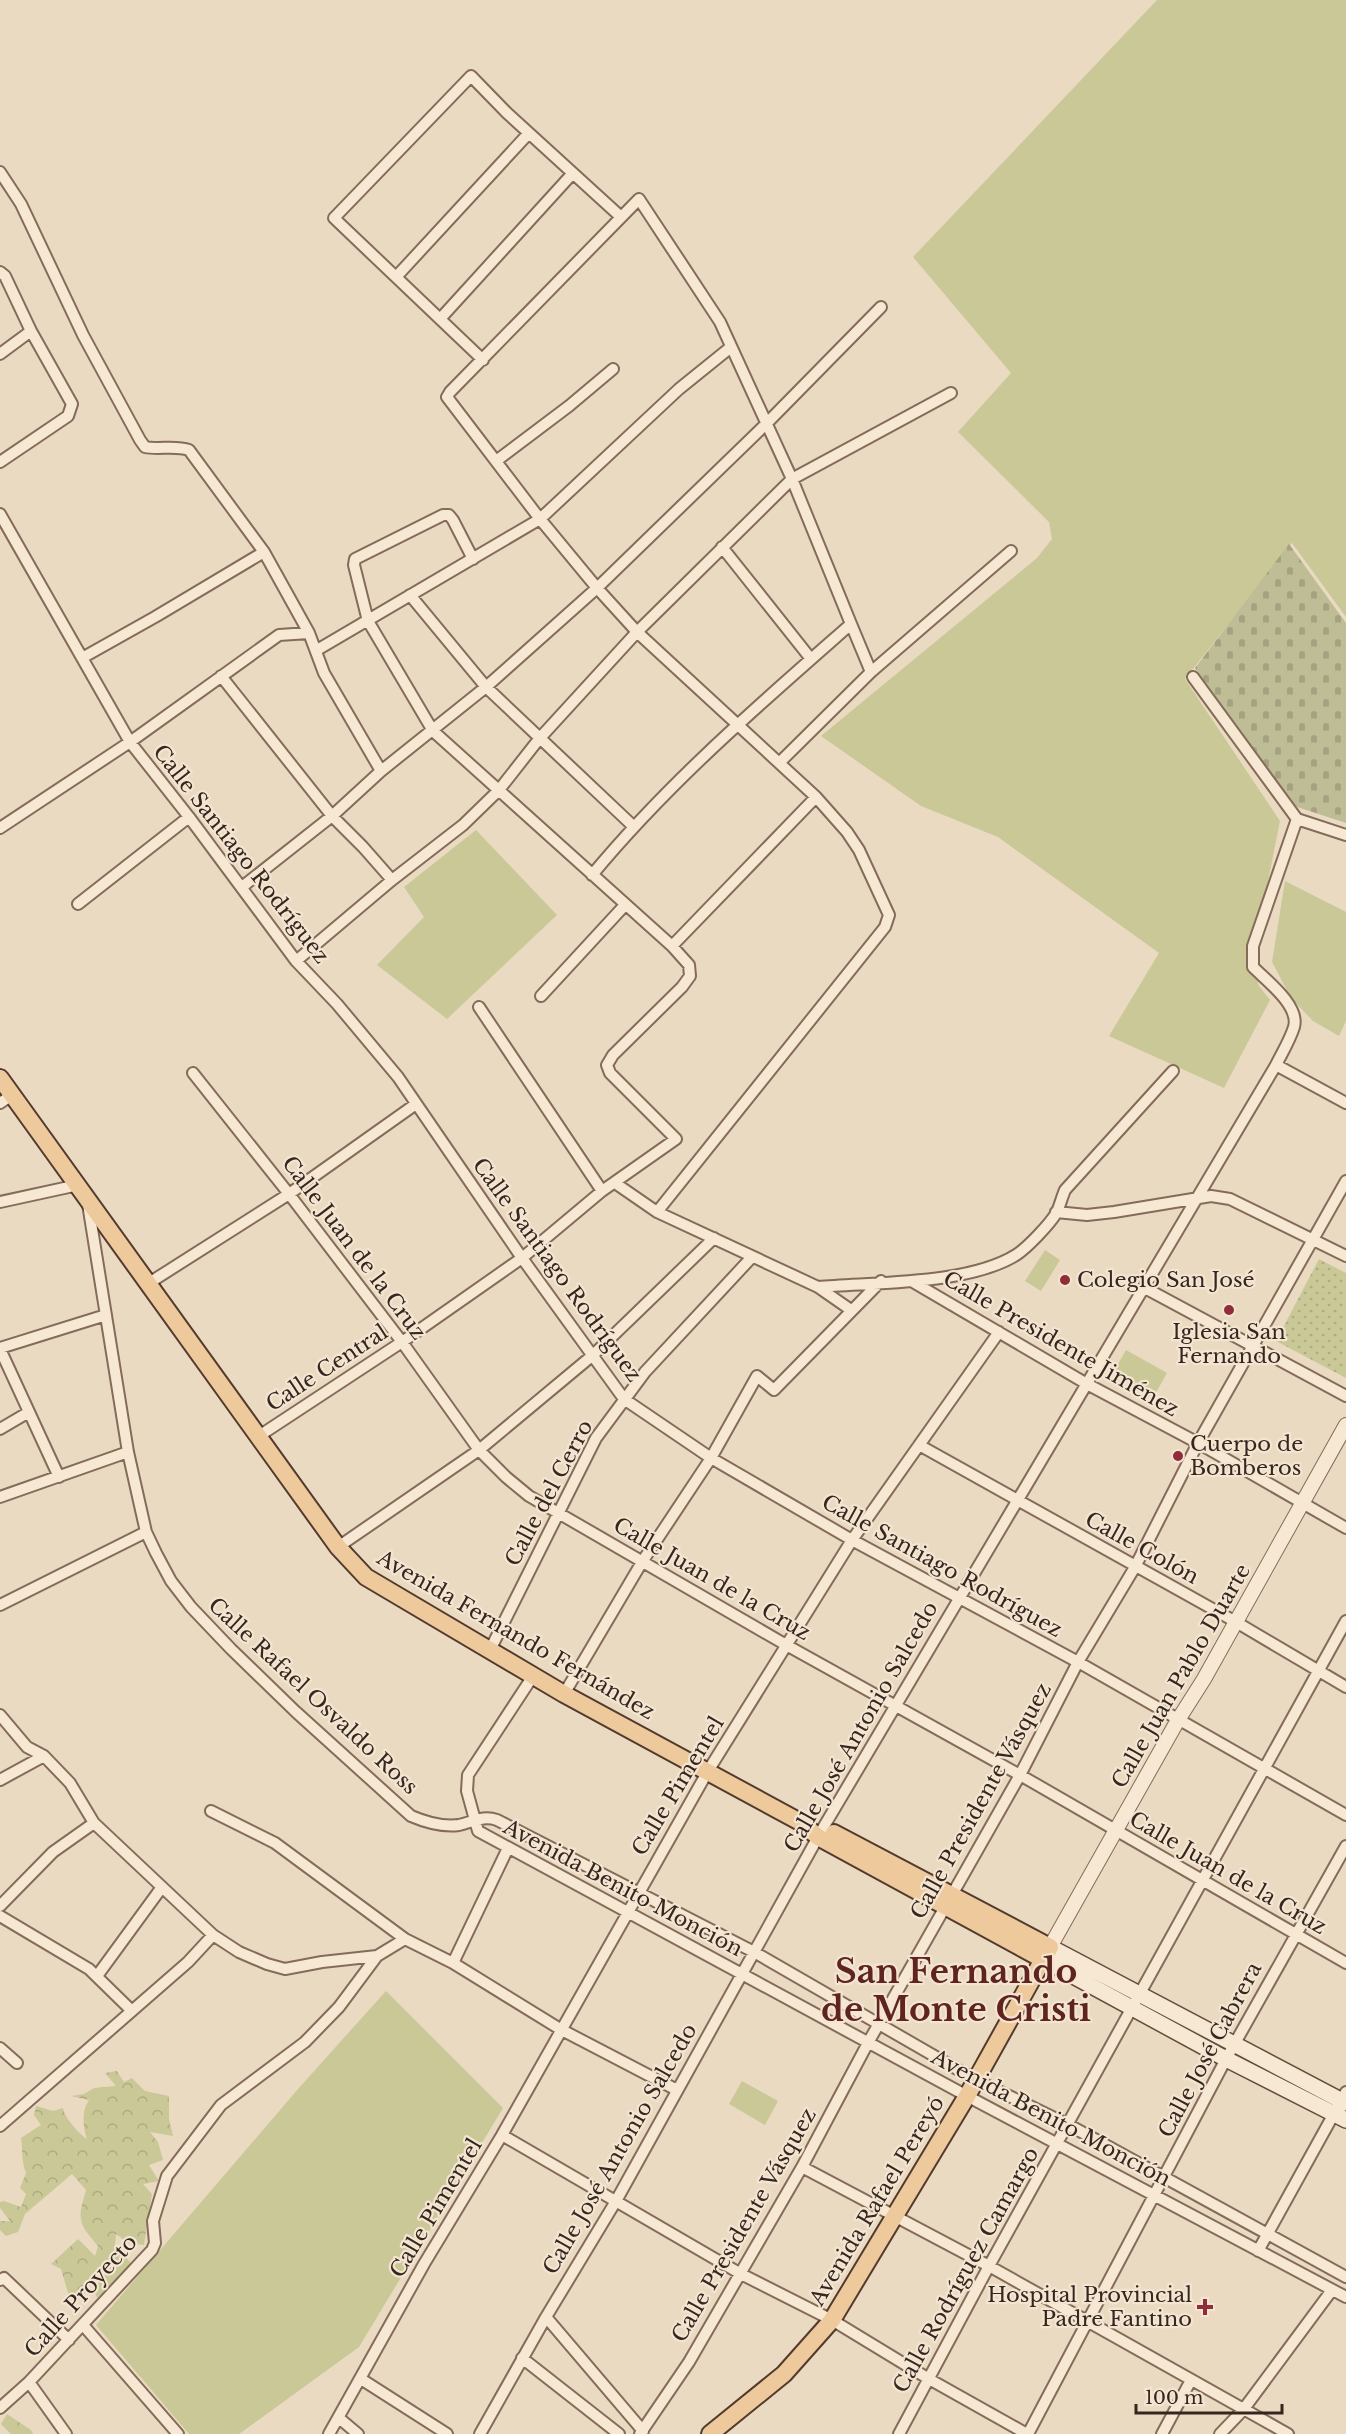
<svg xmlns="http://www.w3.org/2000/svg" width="1346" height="2434" font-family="'Libre Baskerville',serif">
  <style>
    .grass { fill: #c9c896 }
    .forest { fill: url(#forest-crowns) }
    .cemetery { fill: url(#cemetery-stones) }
    .park { fill: url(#park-dots) }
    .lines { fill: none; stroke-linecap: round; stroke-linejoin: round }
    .minor-casing { stroke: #846b5a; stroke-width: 14 }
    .tertiary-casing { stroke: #846b5a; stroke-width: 16 }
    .secondary-casing { stroke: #664c3d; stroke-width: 18 }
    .primary-casing { stroke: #523a2e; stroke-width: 20 }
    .minor { stroke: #f7e8d4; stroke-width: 10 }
    .tertiary { stroke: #f7e8d4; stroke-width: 14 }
    .secondary { stroke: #f7e8d4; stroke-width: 15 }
    .primary { stroke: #edc99b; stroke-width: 16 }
    .poi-dot { fill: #902d3b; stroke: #f3e5d1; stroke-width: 2 }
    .labels { text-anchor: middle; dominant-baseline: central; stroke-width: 4.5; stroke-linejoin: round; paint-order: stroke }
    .street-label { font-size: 21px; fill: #35261e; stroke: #f3e5d1 }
    .poi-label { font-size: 21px; fill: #35261e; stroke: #f3e5d1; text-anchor: start }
    .town-label { font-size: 33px; font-weight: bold; fill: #5f241f; stroke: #f3e5d1 }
  </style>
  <defs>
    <pattern id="forest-crowns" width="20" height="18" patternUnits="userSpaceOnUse" patternTransform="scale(1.5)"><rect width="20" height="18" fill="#c9c896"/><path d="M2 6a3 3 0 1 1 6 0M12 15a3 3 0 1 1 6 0" fill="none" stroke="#adac81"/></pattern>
    <pattern id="cemetery-stones" width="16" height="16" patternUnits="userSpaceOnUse" patternTransform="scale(1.5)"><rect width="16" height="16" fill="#bebd95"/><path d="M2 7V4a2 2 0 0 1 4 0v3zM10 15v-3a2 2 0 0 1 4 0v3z" fill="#a4a280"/></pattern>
    <pattern id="park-dots" width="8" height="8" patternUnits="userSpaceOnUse" patternTransform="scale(1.5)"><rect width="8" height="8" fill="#c9c896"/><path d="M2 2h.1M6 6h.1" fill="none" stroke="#adac81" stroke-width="1.8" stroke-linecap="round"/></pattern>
  </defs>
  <rect width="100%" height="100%" fill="#ebdac2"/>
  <path class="grass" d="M1157,0H1346V617L1292,543L1185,679L1280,821L1252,962L1259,986L1270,1000L1224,1088L1109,1036L1159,953L998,837L921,806L821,736L1037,558L1052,539L1049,522L958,432L1011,373L913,257Z
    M476,830L557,915L447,1019L377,965L424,917L404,887Z
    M1285,881L1346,912V1021L1339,1036L1313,1021L1291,998L1272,962Z
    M1045,1250L1060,1260L1041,1291L1025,1281Z
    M1126,1350L1167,1373L1154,1396L1113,1373Z
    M386,1991L503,2108L359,2347L239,2434H189L96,2325L298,2089Z
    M742,2081L778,2101L765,2125L729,2104Z"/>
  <path class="forest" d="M117,2071L124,2082L132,2078L145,2091L169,2096V2119L173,2136L150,2132L158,2142L163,2160L149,2165L159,2181L143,2184L152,2194L144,2245L128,2243L116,2234L115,2246L133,2265L97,2298L92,2284L86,2286L85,2295L75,2300L69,2296L61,2269L51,2264L78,2239L95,2256L98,2246C78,2223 77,2220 86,2190L72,2174L25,2214L18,2232L6,2236L0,2230V2221H10L0,2208V2202L4,2201L21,2207L26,2194L20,2188L26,2173C21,2161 23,2151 21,2138L41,2125L34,2115L36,2106L53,2111L63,2108C64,2117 79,2134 87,2139C83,2128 81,2111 89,2100L71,2096L84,2094L94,2088L116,2086L105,2073Z
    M7,2414L31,2430L33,2434H11L1,2424Z"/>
  <path class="cemetery" d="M1289,544L1346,623V823L1294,806L1195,668Z"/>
  <path class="park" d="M1319,1259L1346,1273V1378L1276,1341Z"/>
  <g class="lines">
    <g class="minor-casing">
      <path id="minor" d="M0,172L21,204L83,335L140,440L145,447C159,450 175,445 189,450L264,552L309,633L324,673L381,771
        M0,272L5,276L31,331L72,404L68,416L0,462
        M396,277L529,133
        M440,319L573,173
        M0,354L31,331
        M483,360L334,218L471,76L507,113L621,217
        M496,461L569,406L613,369
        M0,514L130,742L189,817L296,961L337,1004L398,1077L522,1258L624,1399L711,1458L852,1540L1078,1662L1346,1815
        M722,547L811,659
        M410,595L486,687L633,826
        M317,650L540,519L679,389L731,347
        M82,658L155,617L264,552
        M871,672L1011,551
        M221,676L332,816L363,847L392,880
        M1193,677L1297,819L1346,835
        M780,762L871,672L851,624
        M0,828L130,742L279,635L309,633
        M592,875C669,782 760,704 851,624L792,479L720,322L639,199L450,392L447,397L540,519L597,588L637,632L816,797L847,832L859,850L889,915L885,927L657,1212
        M242,887L332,816L381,771L486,687L597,588L766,424L881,307
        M78,904L189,817
        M672,946L816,797
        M296,961L392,880L463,825L499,790L539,739L637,632L792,479L951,393
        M541,996L625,905
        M479,1007L602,1191
        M1276,1065L1346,1103
        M193,1073L289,1194L402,1342L479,1450L506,1477L529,1496L788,1646L1020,1775L1346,1963
        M0,1103L12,1095
        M615,1183L657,1212L818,1287L851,1310
        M0,1202L78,1185
        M88,1204L128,1452L146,1532L156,1553L171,1581L191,1607L231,1649L296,1712L411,1816C425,1822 444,1827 459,1825C473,1822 483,1815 497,1820L754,1952L976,2080L1067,2124L1346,2277
        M1056,1212L1087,1215L1114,1212L1211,1196L1230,1199L1346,1256
        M913,1282L1087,1384L1198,1443L1346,1528
        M149,1283L289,1194L416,1104
        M818,1287C874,1282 968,1285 1016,1255C1027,1248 1050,1224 1057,1212C1060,1205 1062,1197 1065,1190L1173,1071
        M1145,1288L1346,1396
        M0,1348L106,1315
        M0,1349L59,1477
        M0,1429L29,1412
        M259,1436L402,1342L522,1258L602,1191L676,1139L610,1073L607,1065L613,1055L682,987L690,976L689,965L672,946L433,731L368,621L354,565L355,559L443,515H449L453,520L473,559
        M919,1445L1236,1622L1346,1687
        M0,1497L128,1452
        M338,1547L479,1450L593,1355L714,1238
        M0,1605L146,1532
        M490,1650L596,1438L645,1372L752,1257
        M533,1676L468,1775L467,1791L478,1831L967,2096L1346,2297
        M564,1694L642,1562L711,1458L757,1376L774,1390L881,1281
        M0,1715L27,1747L44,1756L70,1783L94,1823L213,1935L239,1952L267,1964L285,1969L322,1962L377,1956
        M0,1780L44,1756
        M211,1811L275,1843L405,1939L453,1963L560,2029L677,2090
        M0,1906L53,1852L94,1823
        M0,1916L89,1969L132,2011
        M453,1963L508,1848
        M97,1976L162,1887
        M0,2048L17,2063
        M0,2126L188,1962L213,1935
        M502,2135L741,2274L832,2320L929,2379L1027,2434
        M802,2167L989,2266L1288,2434
        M1258,2251L1346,2092
        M0,2280L4,2278L69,2340
        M546,2317L643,2431
        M83,2325L178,2434
        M522,2358L619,2434
        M361,2379L447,2434
        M29,2382L66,2434
        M0,2408L29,2382L152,2250L155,2243L153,2221L167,2176L221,2105L305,2042L339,2007L377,1956L405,1939
        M339,2418L358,2434
        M329,2434L424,2264L502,2135L708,1771L852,1540L999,1332
        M480,2434L546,2317L616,2201L823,1828L1276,1065C1282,1053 1290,1040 1294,1027C1300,1006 1267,981 1253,967V946L1297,819
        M640,2434L689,2362L802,2167L869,2041L1020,1775L1078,1662L1135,1567L1198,1443L1346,1181
        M899,2434L989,2266L1346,1621
        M1028,2434L1226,2059L1346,1846
        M1162,2434L1191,2380
        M1220,2434L1243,2410L1332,2290"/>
    </g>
    <g class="tertiary-casing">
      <path id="tertiary" d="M1050,1947L1178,1720L1204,1679L1346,1425"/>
    </g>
    <g class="secondary-casing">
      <path id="secondary" d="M1050,1947L1346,2103
        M1042,1959L1226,2059L1346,2120"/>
    </g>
    <g class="primary-casing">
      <path id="primary" d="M0,1078L338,1547L366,1577L564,1694L802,1823L818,1837L1042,1959
        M710,2434L784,2374L832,2320L967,2096L1050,1947L834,1833"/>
    </g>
    <use href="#minor" class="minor"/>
    <use href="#tertiary" class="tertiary"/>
    <use href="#secondary" class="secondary"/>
    <use href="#primary" class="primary"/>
  </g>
  <g class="poi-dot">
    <circle cx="1065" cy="1280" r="6"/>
    <circle cx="1229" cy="1310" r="6"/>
    <circle cx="1178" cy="1456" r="6"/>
    <path d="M1202 2298h6v6h6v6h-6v6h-6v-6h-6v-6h6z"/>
  </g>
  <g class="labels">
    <g class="street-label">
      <text transform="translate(241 854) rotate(52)">Calle Santiago Rodríguez</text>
      <text transform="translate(354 1248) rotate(53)">Calle Juan de la Cruz</text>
      <text transform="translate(557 1270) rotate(54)">Calle Santiago Rodríguez</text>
      <text transform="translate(1061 1344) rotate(30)">Calle Presidente Jiménez</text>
      <text transform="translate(327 1368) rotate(-33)">Calle Central</text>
      <text transform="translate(549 1493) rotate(-62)">Calle del Cerro</text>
      <text transform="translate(1142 1548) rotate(29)">Calle Colón</text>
      <text transform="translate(942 1566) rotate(29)">Calle Santiago Rodríguez</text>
      <text transform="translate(712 1579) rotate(30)">Calle Juan de la Cruz</text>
      <text transform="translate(516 1635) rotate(30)">Avenida Fernando Fernández</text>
      <text transform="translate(1181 1676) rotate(-60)">Calle Juan Pablo Duarte</text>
      <text transform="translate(313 1696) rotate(43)">Calle Rafael Osvaldo Ross</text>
      <text transform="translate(861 1727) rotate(-60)">Calle José Antonio Salcedo</text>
      <text transform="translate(678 1786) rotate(-59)">Calle Pimentel</text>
      <text transform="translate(981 1801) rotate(-61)">Calle Presidente Vásquez</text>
      <text transform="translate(1228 1873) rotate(30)">Calle Juan de la Cruz</text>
      <text transform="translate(623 1888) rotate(28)">Avenida Benito Monción</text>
      <text transform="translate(1210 2050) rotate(-62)">Calle José Cabrera</text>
      <text transform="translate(1051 2118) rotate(28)">Avenida Benito Monción</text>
      <text transform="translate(620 2149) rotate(-60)">Calle José Antonio Salcedo</text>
      <text transform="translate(877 2201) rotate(-59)">Avenida Rafael Pereyó</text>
      <text transform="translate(436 2208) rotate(-59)">Calle Pimentel</text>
      <text transform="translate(744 2225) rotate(-60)">Calle Presidente Vásquez</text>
      <text transform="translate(966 2270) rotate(-61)">Calle Rodríguez Camargo</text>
      <text transform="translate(81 2296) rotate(-48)">Calle Proyecto</text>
    </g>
    <g class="poi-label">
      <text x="1077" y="1280">Colegio San José</text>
      <text x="1229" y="1332" text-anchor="middle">Iglesia San<tspan x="1229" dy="24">Fernando</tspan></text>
      <text x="1190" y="1444">Cuerpo de<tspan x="1190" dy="24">Bomberos</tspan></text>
      <text x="1192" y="2295" text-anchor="end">Hospital Provincial<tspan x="1192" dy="24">Padre Fantino</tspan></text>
    </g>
    <g class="town-label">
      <text x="956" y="1971">San Fernando<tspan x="956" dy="38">de Monte Cristi</tspan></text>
    </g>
  </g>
  <path d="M1136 2404v9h146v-9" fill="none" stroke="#35261e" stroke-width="3"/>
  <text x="1145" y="2404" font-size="18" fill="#35261e" stroke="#f3e5d1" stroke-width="4.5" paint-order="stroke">100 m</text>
</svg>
